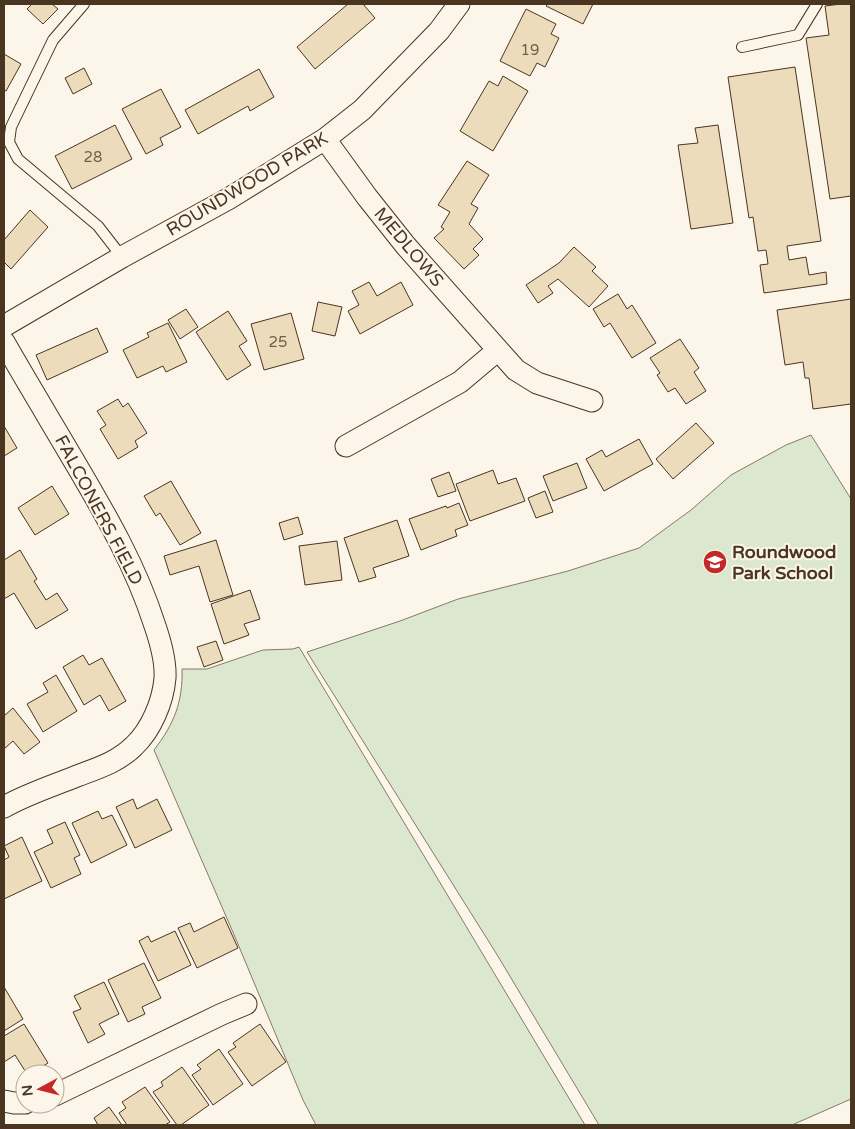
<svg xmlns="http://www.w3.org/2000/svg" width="855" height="1129" font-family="'Varela Round',sans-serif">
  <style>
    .green { fill: #dce7d0; stroke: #887966 }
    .building { fill: #ecdcbc; stroke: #4a3520 }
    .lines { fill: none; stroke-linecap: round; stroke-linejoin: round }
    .service-casing { stroke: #4a3520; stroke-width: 12 }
    .minor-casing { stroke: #4a3520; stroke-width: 23 }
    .service { stroke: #fbf6e9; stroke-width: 10 }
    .minor { stroke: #fbf6e9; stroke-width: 21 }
    .labels { text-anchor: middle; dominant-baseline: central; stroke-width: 4; stroke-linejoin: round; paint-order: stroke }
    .number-label { font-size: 15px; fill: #725f47 }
    .street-label { font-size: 18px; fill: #4a3520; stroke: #fbf6e9 }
    .poi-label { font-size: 18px; font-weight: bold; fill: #4a3520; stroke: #fbf6e9; text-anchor: start }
  </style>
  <rect width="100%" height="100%" fill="#fbf6e9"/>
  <path class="green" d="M811,435L851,499V1099L792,1125H599L496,953L307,652L400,621L458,599L568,571L639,548L691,510L731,475L786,445Z
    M299,647L585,1125H316L303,1100L235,937L154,750C174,724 183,702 182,669H207L263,650L293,649Z"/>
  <path class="building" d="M32,4H52L58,9L43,24L27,9Z
    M348,4H363L375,18L315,69L297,47Z
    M548,4H593L583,24L546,6Z
    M841,4H851V196L830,199L806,38L829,35L825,6Z
    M526,9L556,24L551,34L559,38L545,67L537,63L530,76L500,61Z
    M4,54L21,64L6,91L4,90Z
    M795,67L821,241L787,246L789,260L806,257L809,275L826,272L827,284L764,293L760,265L768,264L766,250L758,251L753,217L749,218L728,77Z
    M84,68L92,84L73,94L65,78Z
    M259,69L274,97L250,111L248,106L198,134L185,110Z
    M503,76L528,91L493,151L460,131L489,81L498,86Z
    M161,89L181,127L160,138L163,145L146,154L122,109Z
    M115,125L132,159L72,189L55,156Z
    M718,125L733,223L691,229L678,145L698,143L695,128Z
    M467,161L489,175L471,204L478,208L469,224L483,239L473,249L479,255L464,269L434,238L444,229L441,227L450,212L438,205Z
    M30,210L48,227L11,269L4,262V240Z
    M574,247L596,267L592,271L608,286L589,307L558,279L548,286L553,293L538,303L526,285L559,263Z
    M369,282L377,296L401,282L413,305L360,334L348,311L359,305L352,291Z
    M618,294L627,309L632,305L656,343L632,358L610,323L604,327L593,309Z
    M851,299V404L813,409L809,378H805L803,362L785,365L777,310Z
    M318,302L342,307L335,336L312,331Z
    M186,309L198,327L180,339L168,320Z
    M228,311L247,341L239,346L251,365L227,380L196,332Z
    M291,313L304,359L264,370L251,324Z
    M168,323L187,362L166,372L163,366L137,378L123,350L149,337L147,333Z
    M97,328L108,352L47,380L36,355Z
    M680,339L699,368L694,372L706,391L686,404L675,388L668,392L657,375L660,373L650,358Z
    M118,399L123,407L128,403L147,433L135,441L138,447L118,459L100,429L106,425L97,411Z
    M696,423L714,443L673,479L656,459Z
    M4,426L17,448L4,456Z
    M639,439L653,464L604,491L586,459L602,450L606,457Z
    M577,463L587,488L553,501L543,476Z
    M493,470L498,484L516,478L525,501L470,521L456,484Z
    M449,472L456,491L438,497L431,479Z
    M171,481L201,533L180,545L160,513L156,516L144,496Z
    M52,486L69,514L35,535L18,508Z
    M545,491L553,512L536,518L528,498Z
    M459,503L468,525L455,530L457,536L421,550L409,519L446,506L447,508Z
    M298,517L303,534L284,540L279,523Z
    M397,520L409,556L373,568L376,577L359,582L344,538Z
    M216,540L233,595L210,602L199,566L170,575L164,556Z
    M337,541L342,580L305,585L299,546Z
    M20,550L37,579L34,581L46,600L57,593L68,610L36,629L14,593L4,599V560Z
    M250,590L260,619L244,624L249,635L224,644L211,604Z
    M216,641L223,660L204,667L197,647Z
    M83,655L89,665L102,658L126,701L109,711L100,695L84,705L63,667Z
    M56,675L77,711L43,732L27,704L48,692L43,683Z
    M13,708L40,742L24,754L13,741L4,749V716Z
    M133,799L137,809L157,799L172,830L135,848L116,807Z
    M98,811L102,819L112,815L127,845L91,863L72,823Z
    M65,822L80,855L74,858L81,874L51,888L34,852L53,843L47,830Z
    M22,837L42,881L4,899V860L9,857L4,846Z
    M224,917L238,948L197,968L178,928L190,923L194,932Z
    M175,931L191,965L158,981L139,941L148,936L151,942Z
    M144,963L161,998L142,1007L145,1014L128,1022L108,980Z
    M104,982L119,1014L99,1024L105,1034L88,1043L73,1012L81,1009L74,996Z
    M4,987L23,1019L4,1031Z
    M24,1024L48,1063L31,1074H27L15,1055L4,1062V1036Z
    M260,1024L286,1062L252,1086L228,1052L236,1047L233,1043Z
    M219,1049L243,1084L213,1105L192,1075L201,1069L197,1065Z
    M182,1067L209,1105L181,1125H177L153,1092L163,1086L161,1082Z
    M145,1087L170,1122L165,1125H127L119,1113L126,1108L122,1102Z
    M109,1107L122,1125H98L94,1118Z"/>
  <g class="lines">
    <g class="service-casing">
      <path id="service" d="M84,4L53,40L11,127L9,142L18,159L98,226L122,257
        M742,47L798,35L817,4"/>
    </g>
    <g class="minor-casing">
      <path id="minor" d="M325,139L367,197L406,246L516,370L537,383L592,401
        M4,326L122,257L228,199L325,139L362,110L439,31L459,4
        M4,342C28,384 53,425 77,466C107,517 136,567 154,623C160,640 166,660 165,678C163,702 151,730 134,746C118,762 98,768 77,776C52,786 27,794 4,807
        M346,446L460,382L498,350
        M55,1095L222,1014L246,1004
        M4,1101L14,1103H25"/>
    </g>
    <use href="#service" class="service"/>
    <use href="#minor" class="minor"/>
  </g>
  <defs>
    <g id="school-disc" transform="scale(1.25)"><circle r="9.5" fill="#c62828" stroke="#fbf6e9"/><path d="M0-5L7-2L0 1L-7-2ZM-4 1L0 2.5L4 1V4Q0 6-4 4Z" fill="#fff"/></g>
  </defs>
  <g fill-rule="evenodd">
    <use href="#school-disc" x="715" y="562"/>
  </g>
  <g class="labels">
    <g class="number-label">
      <text x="530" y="50">19</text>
      <text x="93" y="157">28</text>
      <text x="278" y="342">25</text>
    </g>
    <g class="street-label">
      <text transform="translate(247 184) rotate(-31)">ROUNDWOOD PARK</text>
      <text transform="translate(409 247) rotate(50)">MEDLOWS</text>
      <text transform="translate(99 510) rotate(62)">FALCONERS FIELD</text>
    </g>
    <g class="poi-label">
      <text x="732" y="552">Roundwood<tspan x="732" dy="21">Park School</tspan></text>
    </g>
  </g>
  <rect width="855" height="1129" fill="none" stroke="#4a3520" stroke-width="10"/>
  <g transform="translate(40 1089) rotate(263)"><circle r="24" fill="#fbf6e9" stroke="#b4a999"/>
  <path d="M0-4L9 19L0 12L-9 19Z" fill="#c62828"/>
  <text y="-8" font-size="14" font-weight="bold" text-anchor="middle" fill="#4a3520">N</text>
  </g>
</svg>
